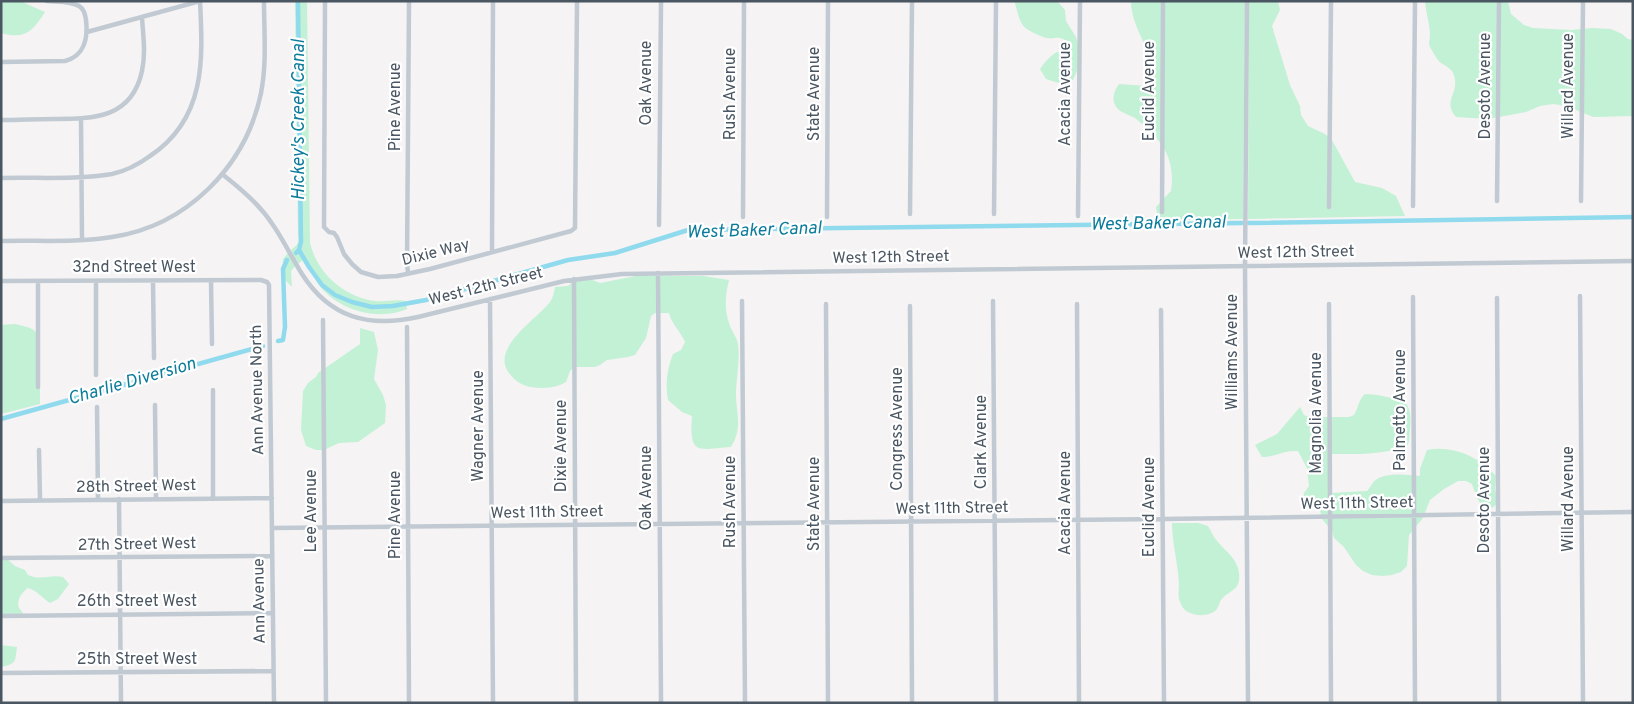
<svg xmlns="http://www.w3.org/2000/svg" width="1634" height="704" font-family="Overpass,sans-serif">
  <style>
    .green { fill: #c3f1d5 }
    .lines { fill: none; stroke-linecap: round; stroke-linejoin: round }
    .canal { stroke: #90daee; stroke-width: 4.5 }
    .minor { stroke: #c1cad2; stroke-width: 4.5 }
    .labels { text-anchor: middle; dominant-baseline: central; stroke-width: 4.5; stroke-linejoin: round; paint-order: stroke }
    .street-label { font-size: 16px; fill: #4a5661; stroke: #fff }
    .water-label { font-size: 18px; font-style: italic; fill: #0c7c9b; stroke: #fff }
  </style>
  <rect width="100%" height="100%" fill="#f5f3f3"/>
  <path class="green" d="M1,1H20L45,12C33,31 25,40 1,33Z
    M295,1H307L310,243C317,273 344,297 375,301C385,302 396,299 406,301L407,309C379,321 342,311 322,289C315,280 310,267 303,260L298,264L291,250C296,246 300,243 298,236Z
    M1014,1H1057L1065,10L1066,21L1076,37L1080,52L1078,69L1073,80L1062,84L1046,79L1040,69C1048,58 1054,51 1067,49L1068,43C1059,34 1056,40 1046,38C1040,36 1025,30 1022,24C1018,18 1017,8 1014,1Z
    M1131,1H1245L1243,219L1158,220L1156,207L1171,191C1176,157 1161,139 1135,118C1130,115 1122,113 1118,109C1110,101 1114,91 1119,84L1147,86L1155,80C1154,51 1131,29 1131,1Z
    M1249,1H1278L1280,10L1272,26L1290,85L1300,106L1301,115L1308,126L1325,134L1332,140L1355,182L1382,188L1396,196L1405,216L1248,219Z
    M1425,1H1508L1511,14L1524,25L1533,28L1571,30L1592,28L1611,29L1622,34L1628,39L1633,40V116L1593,117L1567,106L1553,104L1540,106L1526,112L1488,119L1456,117C1443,102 1457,95 1455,80C1454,70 1449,68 1441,63C1437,60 1433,52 1430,47C1428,43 1430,40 1430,35C1430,24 1426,14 1425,1Z
    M288,253L295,266L291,271L292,287L282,277L283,259Z
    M636,276H703L729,280C725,296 724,310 730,326C732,331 737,338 738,344C740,359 737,375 736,390C735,411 744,426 731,447C698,449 689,457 692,416L682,412L668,400C665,384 667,369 673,354L681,350L685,342C681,332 671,323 669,313H655L651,316L646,338L635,355L628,357L607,360L600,365L595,367H574L570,371L566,382C556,388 543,389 531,387C521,385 515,381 509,373C490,348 537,319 550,302C553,298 554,292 555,287L568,286L574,281L590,279L600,283Z
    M15,324C26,327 37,327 40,340V404L1,414V325Z
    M360,328L374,332L378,350L374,379L383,395L386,405L385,423L358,442L339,443L324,450H316L306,446L301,430L303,391L308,383L316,377L318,373L360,344Z
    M1365,394C1379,394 1390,399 1403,399C1411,409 1411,416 1410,428C1409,435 1411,441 1406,447C1401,452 1394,449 1389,451C1369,455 1350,454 1330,454L1331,493L1367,491C1371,487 1372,482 1377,479C1389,472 1409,475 1420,476V469L1427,450C1453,445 1479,457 1496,476L1495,488L1497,504L1492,508C1479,509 1476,495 1472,484L1466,481H1458L1444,489L1430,500L1423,518L1409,535L1407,566L1401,572L1392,575L1382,576L1372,575L1363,571L1356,565L1344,547L1334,538L1332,531L1322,519L1320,510L1303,502L1304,493L1309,486L1307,468L1298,451C1283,450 1276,457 1262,457L1255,445L1277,434L1300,407L1304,415L1309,417H1349L1354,415C1359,407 1358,400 1365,394Z
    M1172,523H1198L1208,526C1211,531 1214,538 1218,542C1227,553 1237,558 1239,573C1241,591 1230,589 1221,600C1219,603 1219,607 1216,610C1209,617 1192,617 1184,609C1182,607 1180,602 1179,599C1178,594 1179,589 1179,584C1178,563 1172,543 1172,523Z
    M1,559H7L15,566L25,570L28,575C42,581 49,574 63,577L69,584L58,599L50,603C41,597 38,591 28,588C22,592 16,600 19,608C20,610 23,612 24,615L1,616Z
    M1,645L17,647C15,661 17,664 1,667Z"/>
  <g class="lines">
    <path class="canal" d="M1249,223L1633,217
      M299,250L309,267L322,285L335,295L352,302L372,307L393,306L426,300L568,260L615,253L688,230L1242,223
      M296,253L299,250L301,242L298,1
      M278,341L283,340L285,327L283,269L287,260
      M1,419L263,346"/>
    <path class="minor" d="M325,1L324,227L329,232L334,233L337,237L344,254L352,264L361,272L378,277L397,276L430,269L571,231L575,228L577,1
      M1247,1L1245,267L1248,703
      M87,32L200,1
      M1,62L65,61C85,56 88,37 86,20C85,14 84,9 79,6C71,1 57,2 47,1
      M81,119L82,240
      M1,120C19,120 37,119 55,119C94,119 132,118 142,71C146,53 143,35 142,17
      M222,174C241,189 260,205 273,225C284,241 292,258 302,274C330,318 369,328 418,317L564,281L622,274L1633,261
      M1,178C38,177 76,180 112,174C126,171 139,164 150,156C206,119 203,60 200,1
      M1497,201L1499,1
      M1581,201L1583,1
      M1413,206L1415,1
      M1329,207L1331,1
      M1162,212L1163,1
      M910,214L912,1
      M994,214L996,1
      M1078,216L1080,1
      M743,217L744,1
      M827,217L828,1
      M659,225L661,1
      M1,241C38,240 76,243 112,237C187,226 246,166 261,93C267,63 264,31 264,1
      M492,252L493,1
      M408,273L407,263L409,1
      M658,273L661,703
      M574,279L576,703
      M1,281L261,280L267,282L269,285L274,703
      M153,281L154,358
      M211,281L212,344
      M1580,296L1583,703
      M1413,297L1415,703
      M1497,298L1499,703
      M490,299L493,703
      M742,301L745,703
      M993,301L996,703
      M826,304L828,703
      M1077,304L1079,703
      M1329,304L1331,703
      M910,306L912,703
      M1161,310L1164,703
      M323,320L326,703
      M407,327L409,703
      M96,375V281
      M38,387V281
      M213,390V499
      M155,405L156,499
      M97,407L98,500
      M39,450L40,500
      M119,499L121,703
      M1,501L272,498
      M272,528L1163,519L1633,512
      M1,558L272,556
      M1,616L273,613
      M1,673L273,671"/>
  </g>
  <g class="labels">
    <g class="street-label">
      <text transform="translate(647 83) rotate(-90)">Oak Avenue</text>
      <text transform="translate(1486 86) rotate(-90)">Desoto Avenue</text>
      <text transform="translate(1569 86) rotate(-90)">Willard Avenue</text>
      <text transform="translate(1150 91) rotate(-90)">Euclid Avenue</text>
      <text transform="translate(731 94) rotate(-90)">Rush Avenue</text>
      <text transform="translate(815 94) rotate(-90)">State Avenue</text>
      <text transform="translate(1066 94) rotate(-90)">Acacia Avenue</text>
      <text transform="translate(396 107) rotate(-90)">Pine Avenue</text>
      <text transform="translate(436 253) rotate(-14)">Dixie Way</text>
      <text transform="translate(1296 253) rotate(-1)">West 12th Street</text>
      <text transform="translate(891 258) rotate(-1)">West 12th Street</text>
      <text x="134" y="268">32nd Street West</text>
      <text transform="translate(486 287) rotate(-14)">West 12th Street</text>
      <text transform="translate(1233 352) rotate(-90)">Williams Avenue</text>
      <text transform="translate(258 390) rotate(-91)">Ann Avenue North</text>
      <text transform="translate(1401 410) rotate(-90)">Palmetto Avenue</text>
      <text transform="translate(1317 413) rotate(-90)">Magnolia Avenue</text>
      <text transform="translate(479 426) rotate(-90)">Wagner Avenue</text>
      <text transform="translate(898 429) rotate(-90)">Congress Avenue</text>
      <text transform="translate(982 442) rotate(-90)">Clark Avenue</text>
      <text transform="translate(562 446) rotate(-90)">Dixie Avenue</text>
      <text transform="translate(136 487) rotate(-1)">28th Street West</text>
      <text transform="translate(647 488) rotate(-90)">Oak Avenue</text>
      <text transform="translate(1569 499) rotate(-90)">Willard Avenue</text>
      <text transform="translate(1485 500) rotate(-90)">Desoto Avenue</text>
      <text transform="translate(731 502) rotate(-90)">Rush Avenue</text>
      <text transform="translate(1066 503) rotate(-90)">Acacia Avenue</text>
      <text transform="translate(815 504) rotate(-90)">State Avenue</text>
      <text transform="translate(1357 504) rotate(-1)">West 11th Street</text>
      <text transform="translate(1150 507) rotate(-90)">Euclid Avenue</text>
      <text transform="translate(952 509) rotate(-1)">West 11th Street</text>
      <text transform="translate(312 511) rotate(-90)">Lee Avenue</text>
      <text transform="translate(547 513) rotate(-1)">West 11th Street</text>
      <text transform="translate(396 515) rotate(-90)">Pine Avenue</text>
      <text transform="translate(137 545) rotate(-1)">27th Street West</text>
      <text transform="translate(260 601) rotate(-91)">Ann Avenue</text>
      <text x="137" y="602">26th Street West</text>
      <text x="137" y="660">25th Street West</text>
    </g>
    <g class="water-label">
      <text transform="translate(299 120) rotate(-90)">Hickey's Creek Canal</text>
      <text transform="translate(1158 224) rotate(-1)">West Baker Canal</text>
      <text transform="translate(754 231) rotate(-2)">West Baker Canal</text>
      <text transform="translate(132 382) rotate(-16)">Charlie Diversion</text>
    </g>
  </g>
  <rect width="1634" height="704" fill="none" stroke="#4a5661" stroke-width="5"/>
</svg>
